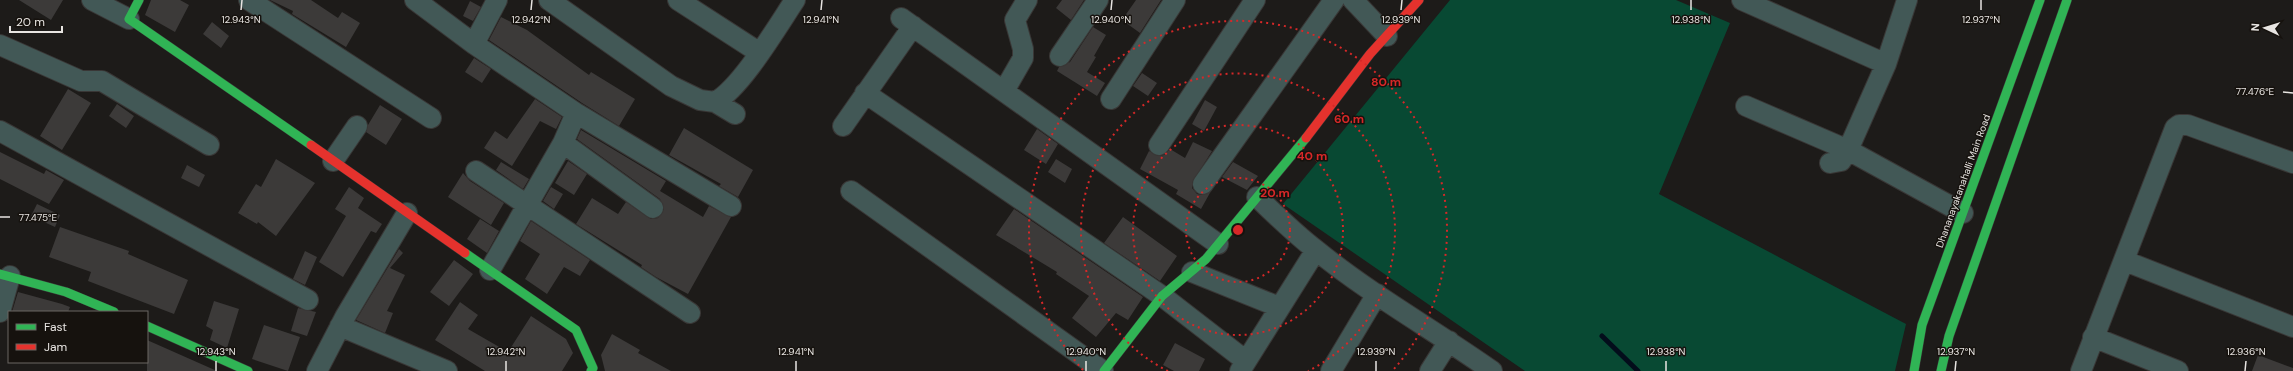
<svg xmlns="http://www.w3.org/2000/svg" width="2293" height="371" font-family="'DM Sans',sans-serif">
  <style>
    .green { fill: #084933 }
    .lines { fill: none; stroke-linecap: round; stroke-linejoin: round }
    .stream { stroke: #030d1b; stroke-width: 5 }
    .building { fill: #3c3a39 }
    .street-casing { stroke: #393736; stroke-width: 22 }
    .fast-casing { stroke: #393736; stroke-width: 10 }
    .jam-casing { stroke: #393736; stroke-width: 10 }
    .street { stroke: #425856; stroke-width: 20 }
    .fast { stroke: #30b455; stroke-width: 9 }
    .jam { stroke: #e5322d; stroke-width: 9 }
    .ticks { fill: none; stroke: #e8e5e2; stroke-width: 1.5 }
    .ring { fill: none; stroke: #d62828; stroke-width: 2; stroke-dasharray: 2 4 }
    .labels { text-anchor: middle; dominant-baseline: central; stroke-width: 3; stroke-linejoin: round; paint-order: stroke }
    .street-label { font-size: 10px; fill: #e8e5e2; stroke: #16120e }
    .ticks-label { font-size: 10px; text-anchor: middle; fill: #e8e5e2; stroke: #16120e; stroke-width: 3; stroke-linejoin: round; paint-order: stroke }
    .centre { fill: #d62828; stroke: #16120e; stroke-width: 2 }
    .ring-label { font-size: 12px; text-anchor: middle; font-weight: bold; fill: #d62828; stroke: #16120e; stroke-width: 3; stroke-linejoin: round; paint-order: stroke }
  </style>
  <rect width="100%" height="100%" fill="#1d1b19"/>
  <path class="green" d="M1450,0H1676L1730,23L1659,194L1906,324L1895,371H1525L1283,204Z"/>
  <g class="lines">
    <path class="stream" d="M1602,336L1638,371"/>
  </g>
  <path class="building" d="M19,0H63L51,20Z
    M151,0H180L189,5L175,32L145,15Z
    M270,0H311L338,18L342,12L360,23L346,47L292,14L293,11Z
    M1062,0H1084L1071,20L1056,8Z
    M1136,0H1161L1140,33L1122,20Z
    M470,1L481,7L473,21L463,16Z
    M501,17L527,30L589,75L591,72L635,99L619,126L582,103L489,40Z
    M212,22L229,36L221,48L203,34Z
    M1093,27L1106,35L1094,56L1096,57L1087,72L1105,83L1097,96L1057,71L1059,67L1070,62Z
    M474,58L491,69L482,83L465,72Z
    M1142,73L1157,83L1148,96L1133,86Z
    M68,89L91,103L62,150L40,136Z
    M535,99L562,117L556,129L540,121L512,166L484,148L495,131L507,139Z
    M1205,100L1217,107L1204,131L1192,124Z
    M117,104L134,116L126,128L109,116Z
    M380,105L402,119L386,145L366,132L368,125Z
    M684,128L753,170L738,197L719,186L721,184L669,155Z
    M1037,129L1058,144L1046,164L1024,150Z
    M581,130L666,181L660,191L703,217L709,206L731,217L688,294L656,277L641,267L642,265L576,224L592,198L618,214L626,202L651,219L658,218L664,209L660,199L577,139Z
    M1193,142L1212,151L1192,183V188L1197,194L1202,195L1211,191L1201,209L1176,194L1178,190L1140,169L1149,151L1159,156L1164,155L1170,149L1185,158Z
    M0,152L44,174L46,170L64,180L49,204L0,179Z
    M276,159L315,183L276,236L258,222L257,224L238,213L256,184L261,187Z
    M1056,159L1072,169L1065,183L1048,172Z
    M568,161L587,174L574,195L555,183Z
    M501,162L529,179L523,189L496,170Z
    M1233,162L1258,176L1247,190L1222,177Z
    M187,165L205,175L199,187L181,178Z
    M463,173L470,181L504,203L491,225L448,197Z
    M349,187L364,198L358,208L382,224L376,233L371,231L343,277L319,262L346,216L335,209Z
    M551,187L563,194L554,209L543,201Z
    M37,204L60,215L55,227L31,216Z
    M1014,209L1143,297L1128,320L1116,313L1096,337L1072,318L1089,296L1056,274L1057,272L996,235Z
    M1123,217L1177,256L1160,281L1104,243Z
    M480,219L499,231L487,253L467,239Z
    M531,221L590,260L580,276L564,267L547,294L525,279L540,254L520,241Z
    M60,227L129,251L128,254L188,280L174,314L88,281L91,272L49,257Z
    M399,249L403,253L390,268L405,275L387,311L393,313L385,333L356,320Z
    M305,251L317,257L305,285L293,279Z
    M454,260L473,274L449,306L430,292Z
    M18,292L62,304L70,307L68,312H12Z
    M214,301L239,309L227,348L210,340L213,330L206,326Z
    M460,302L478,315L468,329L508,352L531,316L566,339L573,353L562,371H485L435,340Z
    M298,308L316,312L307,336L291,331Z
    M264,325L300,337L288,371L252,359Z
    M612,334L640,350L638,353L671,371H605L601,355Z
    M147,340L217,371H147Z
    M1175,343L1205,359L1199,371H1174L1163,365Z
    M2258,355L2293,368V371H2252Z"/>
  <g class="lines">
    <g class="street-casing">
      <path id="street" d="M92,0L129,19
        M249,0L431,118
        M415,0L474,44L576,113L731,206
        M549,0L671,86L700,100L715,102L735,114
        M678,0L760,53
        M1353,0L1387,36
        M1742,0L1886,64
        M901,18L1218,244
        M474,44L497,0
        M0,45L81,81H102L209,145
        M1060,56L1098,0
        M1004,91L1023,58V49L1015,20L1027,0
        M865,93L1162,296L1246,361
        M1111,99L1175,0
        M715,102C741,88 777,27 795,0
        M1746,106L1848,150L1886,64L1907,0
        M843,126L913,26
        M0,131L308,300
        M563,143L653,208
        M1159,145L1255,0
        M333,161L357,126
        M1830,163L1841,161L1848,150L1963,213
        M476,171L690,313
        M1203,184L1334,0
        M851,191L1103,371
        M1257,197C1276,215 1295,234 1316,250C1371,295 1434,330 1492,371
        M2125,261L2293,327
        M490,270L563,143L576,113
        M1192,272L1279,307
        M0,312L10,276
        M340,326L447,371
        M2093,337L2178,371
        M317,371L345,317L407,213
        M1240,371L1316,250
        M1331,371L1377,294
        M1430,371L1449,341
        M2081,371L2175,128L2179,125H2188L2293,163"/>
    </g>
    <g class="fast-casing">
      <path id="fast" d="M139,0L129,19L311,145
        M465,253L576,330L593,368L591,371
        M0,274L66,292L114,312
        M147,326L248,371
        M1104,371L1162,296L1206,259L1306,138
        M1914,371L1922,325L2040,0
        M1941,371L1949,336L2067,0"/>
    </g>
    <g class="jam-casing">
      <path id="jam" d="M1306,138L1370,54L1419,0
        M311,145L465,253"/>
    </g>
    <use href="#street" class="street"/>
    <use href="#fast" class="fast"/>
    <use href="#jam" class="jam"/>
  </g>
  <path class="ticks" d="M241,10L242,0M531,10L532,0M821,10L822,0M1111,10L1112,0M1401,10L1402,0M1691,10V0M1981,10V0M2283,92L2293,93M0,217H10M216,371V361M506,371V361M796,371V361M1086,371V361M1376,371V361M1666,371V361M1955,371L1956,361M2245,371L2246,361"/>
  <g class="ring">
    <circle cx="1238" cy="230" r="52"/>
    <circle cx="1238" cy="230" r="105"/>
    <path d="M1168 371A157 157 0 1 1 1308 371"/>
    <path d="M1083 370A209 209 0 1 1 1393 370"/>
  </g>
  <g class="labels">
    <g class="street-label">
      <text transform="translate(1963 181) rotate(-70)">Dhananayakanahalli Main Road</text>
    </g>
  </g>
  <g class="ticks-label">
    <text x="241" y="23">12.943°N</text>
    <text x="531" y="23">12.942°N</text>
    <text x="821" y="23">12.941°N</text>
    <text x="1111" y="23">12.940°N</text>
    <text x="1401" y="23">12.939°N</text>
    <text x="1691" y="23">12.938°N</text>
    <text x="1981" y="23">12.937°N</text>
    <text x="2255" y="95">77.476°E</text>
    <text x="38" y="221">77.475°E</text>
    <text x="216" y="355">12.943°N</text>
    <text x="506" y="355">12.942°N</text>
    <text x="796" y="355">12.941°N</text>
    <text x="1086" y="355">12.940°N</text>
    <text x="1376" y="355">12.939°N</text>
    <text x="1666" y="355">12.938°N</text>
    <text x="1956" y="355">12.937°N</text>
    <text x="2246" y="355">12.936°N</text>
  </g>
  <circle cx="1238" cy="230" r="6" class="centre"/>
  <g class="ring-label">
    <text x="1386" y="86">80 m</text>
    <text x="1349" y="123">60 m</text>
    <text x="1312" y="160">40 m</text>
    <text x="1275" y="197">20 m</text>
  </g>
  <rect x="8" y="311" width="140" height="52" fill="#16120e" stroke="#6a6663"/>
  <rect x="16" y="324" width="20" height="6" fill="#30b455" stroke="#6a6663"/>
  <text x="44" y="331" font-size="12" fill="#e8e5e2">Fast</text>
  <rect x="16" y="344" width="20" height="6" fill="#e5322d" stroke="#6a6663"/>
  <text x="44" y="351" font-size="12" fill="#e8e5e2">Jam</text>
  <g transform="translate(2265 28) rotate(274)" stroke="#16120e" stroke-width="3" paint-order="stroke">
  <path d="M0-3L7 15L0 10L-7 15Z" fill="#e8e5e2"/>
  <text y="-6" font-size="11" font-weight="bold" text-anchor="middle" fill="#e8e5e2">N</text>
  </g>
  <path d="M10 26v6h52v-6" fill="none" stroke="#e8e5e2" stroke-width="2"/>
  <text x="16" y="26" font-size="12" fill="#e8e5e2" stroke="#16120e" stroke-width="3" paint-order="stroke">20 m</text>
</svg>
